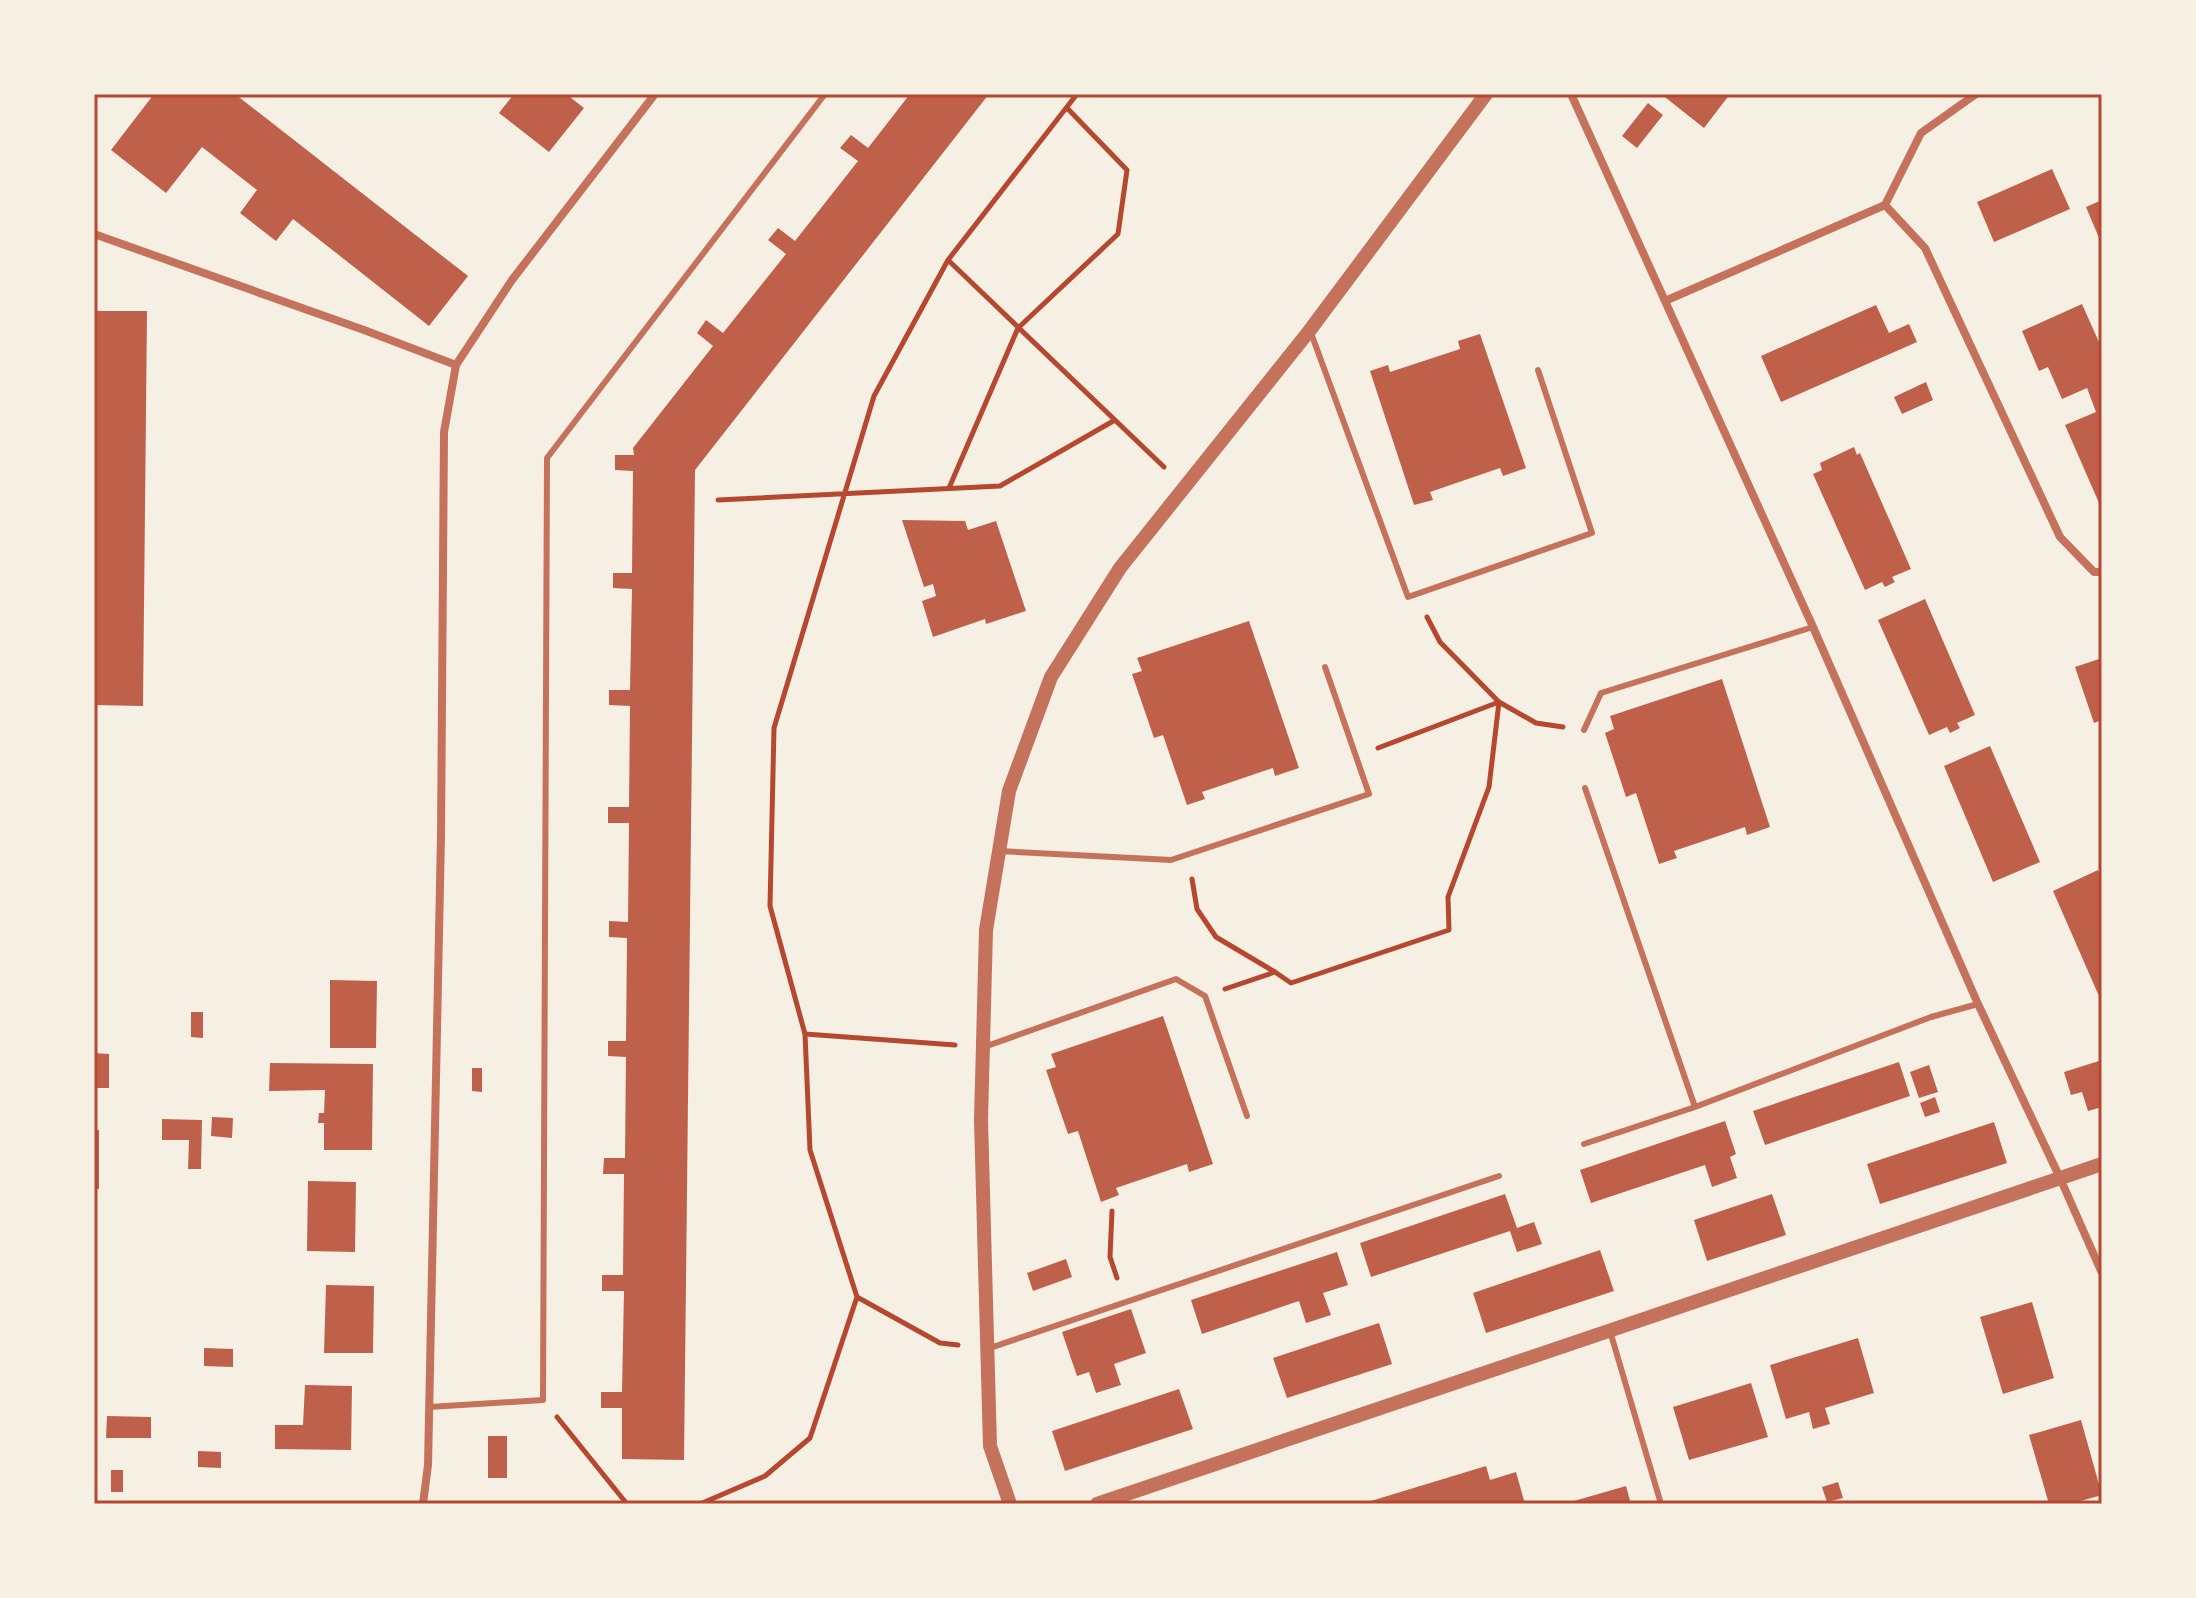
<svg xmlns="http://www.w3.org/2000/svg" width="2196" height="1598" font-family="Helvetica,sans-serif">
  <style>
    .building { fill: #bf614a }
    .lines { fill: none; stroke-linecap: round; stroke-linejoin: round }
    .path { stroke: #b5482f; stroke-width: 5 }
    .service { stroke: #c5725c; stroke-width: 6 }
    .minor { stroke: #c5725c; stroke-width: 8 }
    .tertiary { stroke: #c5725c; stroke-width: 14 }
    .neatline { fill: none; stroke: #b5482f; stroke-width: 3 }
  </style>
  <rect width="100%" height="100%" fill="#f6efe4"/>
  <path class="building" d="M154,94H235L468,276L429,326L293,219L276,241L240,213L257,190L202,147L166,193L111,150Z
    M514,94H566L584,108L549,152L499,113Z
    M910,94H989L695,470L684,1460L622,1459V1408H601V1392H622L624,1291H602V1275H623L624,1174H603L604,1158H625L626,1057L608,1056V1041H626L627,938L609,937V921L628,922L629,823H608V807H629L630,706L609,705V690H630L632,589L613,588V573H632L633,471L615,470V455H634L633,448L713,346L697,333L706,320L723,333L786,254L768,240L778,228L795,241L858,161L840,148L851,135L868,148Z
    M1661,94H1730L1704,128Z
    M1648,103L1663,115L1637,148L1622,136Z
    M2052,169L2070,209L1994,242L1977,202Z
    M2102,200V245L2086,207Z
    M2082,304L2102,349V501L2099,503L2065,425L2096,412L2087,388L2062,399L2048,367L2039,371L2022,331Z
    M1876,305L1889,333L1909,324L1917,342L1781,402L1761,356Z
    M94,311H147L143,706L94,705Z
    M1480,334L1526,468L1503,476L1500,468L1430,492L1433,500L1414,505L1370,371L1388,365L1390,372L1460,349L1458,341Z
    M1926,382L1933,400L1902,414L1894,397Z
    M1854,447L1857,455L1860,453L1911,569L1892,577L1895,582L1885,587L1882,582L1865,590L1813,474L1822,470L1820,463Z
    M902,520L965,521L968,530L996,521L1026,611L986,624L985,619L933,637L922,601L936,596L933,584L924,587Z
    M1925,599L1975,715L1957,723L1960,728L1950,733L1947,727L1929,735L1878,620Z
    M1249,621L1299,768L1275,776L1273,768L1202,792L1205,799L1187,805L1163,735L1154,738L1132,674L1142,671L1137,658Z
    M2102,658V720L2094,723L2075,667Z
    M1722,679L1770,827L1747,835L1745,827L1674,851L1677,858L1659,864L1636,793L1626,797L1605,733L1614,729L1610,716Z
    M1990,746L2040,862L1993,882L1944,766Z
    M2098,870L2102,879V1003L2053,891Z
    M330,980L377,981L376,1048H330Z
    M191,1012H203V1038L191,1037Z
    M1163,1016L1213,1164L1189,1172L1187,1164L1116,1188L1119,1195L1101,1202L1078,1131L1068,1134L1046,1070L1056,1067L1051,1054Z
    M94,1053L109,1054V1088H94Z
    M2102,1060V1107L2088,1111L2082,1092L2071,1095L2064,1072Z
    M1899,1062L1910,1096L1765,1145L1753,1111Z
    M270,1063L373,1064L372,1150H324V1123H318L319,1113H324L325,1090L269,1091Z
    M1929,1065L1938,1092L1919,1098L1910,1072Z
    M472,1068H482V1092L472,1091Z
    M1935,1097L1940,1112L1925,1117L1920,1103Z
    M212,1117L233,1118L232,1138L211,1136Z
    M162,1119L202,1120L201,1169H188L189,1140H162Z
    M1725,1121L1736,1154L1730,1157L1737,1178L1712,1187L1705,1165L1591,1203L1580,1170Z
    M1994,1122L2007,1163L1880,1204L1867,1164Z
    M94,1130H99V1189H94Z
    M308,1181L356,1182L355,1252L307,1251Z
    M1505,1194L1517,1228L1534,1222L1542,1244L1517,1252L1510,1231L1371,1277L1360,1243Z
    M1772,1194L1786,1235L1707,1261L1694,1220Z
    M1600,1250L1614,1291L1486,1333L1473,1293Z
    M1337,1252L1348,1285L1323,1293L1331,1315L1306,1323L1299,1301L1202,1334L1191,1300Z
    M1066,1259L1072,1277L1033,1291L1027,1273Z
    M326,1285L374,1286L373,1353H324Z
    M2032,1302L2054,1378L2003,1394L1980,1317Z
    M1131,1309L1146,1353L1114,1364L1121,1385L1096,1393L1089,1372L1077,1376L1062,1332Z
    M1379,1323L1392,1364L1287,1398L1273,1358Z
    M1858,1338L1874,1393L1825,1408L1830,1424L1813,1429L1809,1412L1786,1419L1770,1365Z
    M204,1348L233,1349V1367L204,1366Z
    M1751,1383L1768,1437L1689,1460L1673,1407Z
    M305,1385L352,1386L351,1450L275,1449V1425H303Z
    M1179,1389L1193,1429L1065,1471L1052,1431Z
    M107,1416L151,1417V1438H106Z
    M2081,1420L2102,1495L2070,1504H2049L2029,1435Z
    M488,1436H507V1478H488Z
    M198,1451L221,1452V1468L198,1467Z
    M1486,1466L1490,1480L1516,1472L1525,1504H1361Z
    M111,1470H123V1492H111Z
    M1838,1482L1843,1498L1827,1502L1822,1487Z
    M1626,1486L1631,1504H1567V1503Z"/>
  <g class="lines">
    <path class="path" d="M948,260L1164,467
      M949,488L1018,328L1118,234L1127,170L1067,108
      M718,500L1000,486L1115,420
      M1378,748L1499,702L1440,642L1427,617
      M1192,879L1197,909L1216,937L1275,972L1225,989
      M1275,972L1291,983L1449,930L1448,897L1489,787L1499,702L1536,723L1563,727
      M805,1034L770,906L774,728L874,396L948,260L1077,94
      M1112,1211L1110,1257L1117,1278
      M857,1297L940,1343L958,1345
      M557,1417L627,1504
      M700,1504L765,1476L810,1438L857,1297L810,1150L805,1034L955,1045"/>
    <path class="service" d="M1311,333L1408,597L1592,533L1538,370
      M1584,730L1601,693L1813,627
      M1585,788L1695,1107
      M999,851L1171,860L1369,794L1325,667
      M984,1047L1176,979L1205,996L1247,1116
      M1584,1144L1695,1107L1931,1017L1978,1004
      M1610,1331L1661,1504
      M987,1349L1499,1176
      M429,1407L543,1400L547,458L825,94"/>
    <path class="minor" d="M1571,94L1813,627L1978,1004L2060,1178L2102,1273
      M1885,205L1925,248L2060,537L2094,572H2102
      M94,234L364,330L456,365
      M1665,301L1885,205L1921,133L1976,94
      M423,1504L428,1465L441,836L444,432L456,365L512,280L655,94"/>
    <path class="tertiary" d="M1010,1504L990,1446L981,1120L986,930L1009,791L1051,677L1120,568L1310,330L1486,94
      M1097,1504L2102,1164"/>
  </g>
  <rect width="2196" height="1598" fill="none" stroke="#f6efe4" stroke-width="192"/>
  <rect x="96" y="96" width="2004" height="1406" class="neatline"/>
</svg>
